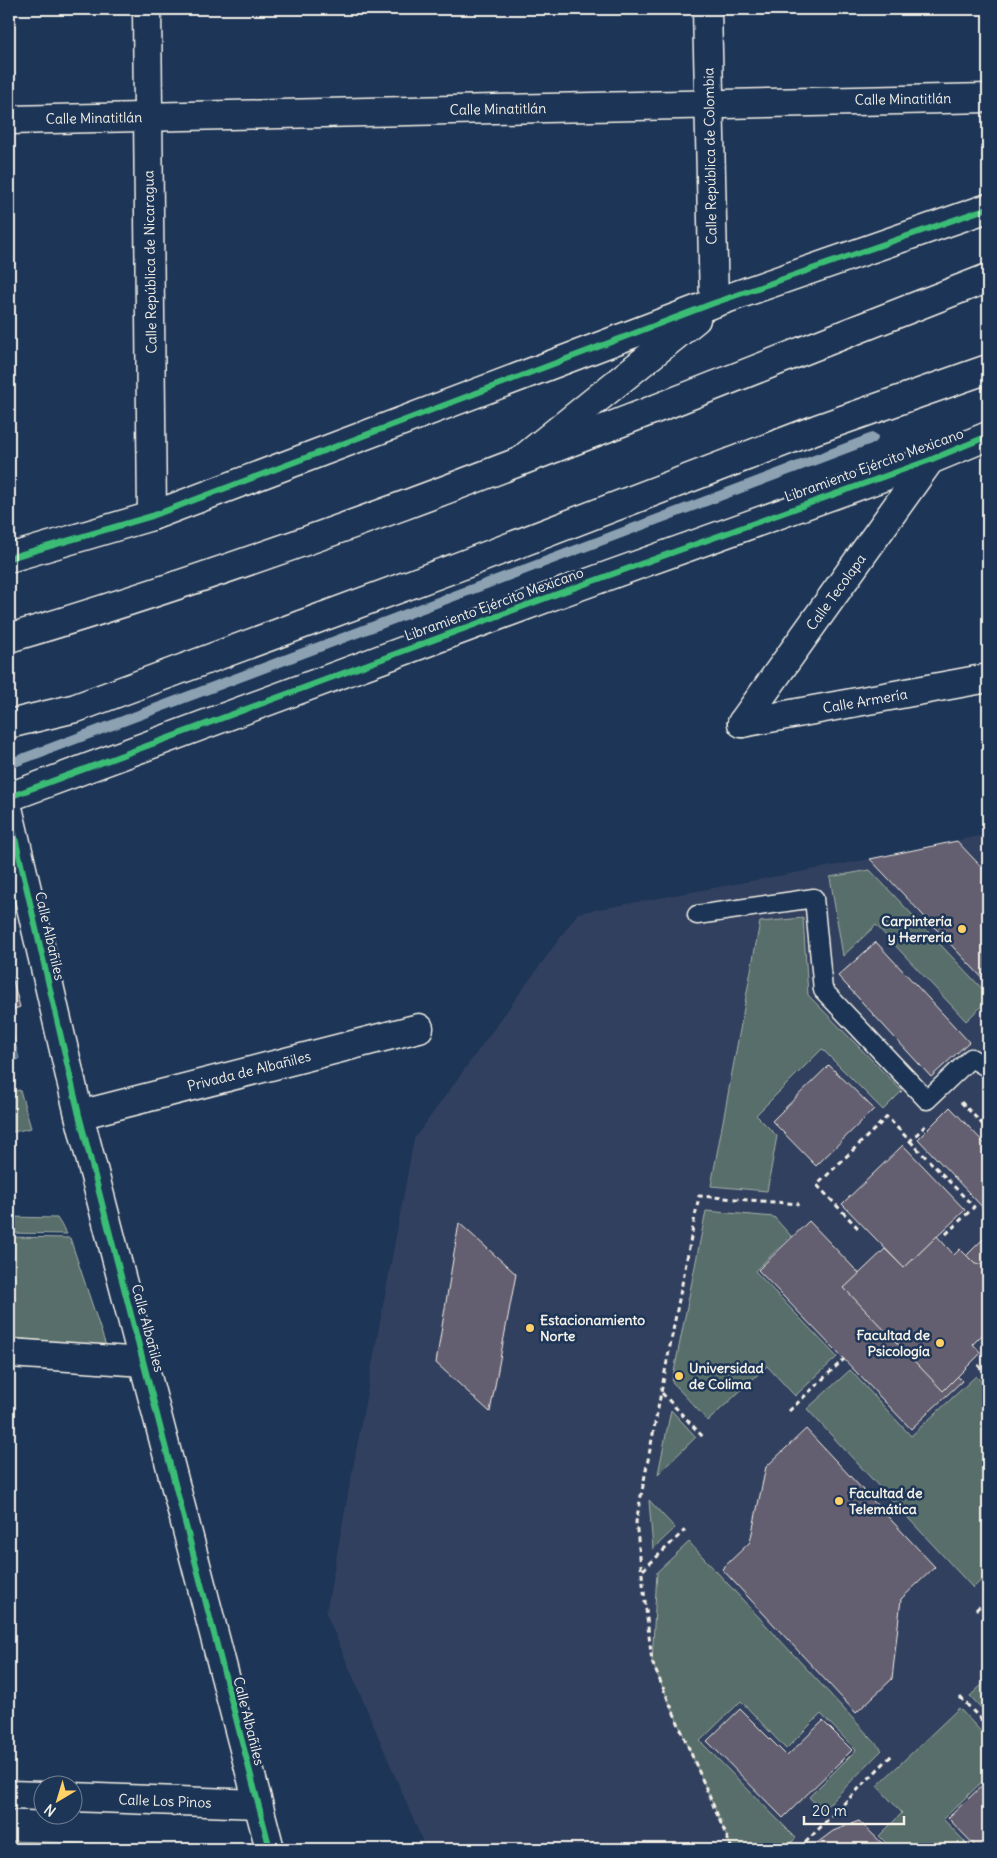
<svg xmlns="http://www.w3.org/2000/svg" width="997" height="1858" font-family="Delius,sans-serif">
<rect width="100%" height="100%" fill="#1d3557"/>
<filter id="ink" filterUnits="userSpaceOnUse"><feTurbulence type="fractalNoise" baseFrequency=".02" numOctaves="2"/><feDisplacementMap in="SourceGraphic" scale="10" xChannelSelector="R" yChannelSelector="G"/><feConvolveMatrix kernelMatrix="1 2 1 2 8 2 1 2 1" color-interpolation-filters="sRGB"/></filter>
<g filter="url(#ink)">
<polygon fill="#32415e" points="988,834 988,1849 426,1849 326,1613 414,1139 578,913 870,859"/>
<g fill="#586e6a" stroke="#a6b0a9">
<polygon points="870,870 988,995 988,1000 966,1021 876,925 843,956 830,877"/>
<polygon points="803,918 808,995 902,1091 883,1110 822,1049 756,1115 777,1136 767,1191 711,1186 760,922"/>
<polygon points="20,1090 31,1128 9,1133 9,1092"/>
<polygon points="706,1211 774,1217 791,1236 755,1271 837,1357 795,1396 767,1366 708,1421 672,1382"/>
<polygon points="9,1217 57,1218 67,1234 9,1233"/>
<polygon points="9,1237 70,1238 106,1346 9,1338"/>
<polygon points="850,1370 911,1436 976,1376 988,1389 988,1574 973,1588 807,1409"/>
<polygon points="671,1410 696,1437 658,1474"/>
<polygon points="649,1500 675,1528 653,1549"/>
<polygon points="689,1542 882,1750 822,1811 809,1797 856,1750 821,1714 786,1749 741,1701 700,1741 796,1838 785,1849 732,1849 652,1662 657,1572"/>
<polygon points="988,1679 988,1715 970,1696"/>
<polygon points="959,1708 988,1739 988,1776 943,1819 972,1849 892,1849 879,1836 902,1813 877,1786"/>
<polygon points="9,1841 220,1847 220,1849 9,1849"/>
</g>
<polygon fill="#466d8e" stroke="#8ca2b2" points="12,1029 19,1059 9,1062 9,1030"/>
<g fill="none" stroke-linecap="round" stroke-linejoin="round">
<polyline stroke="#8ca2b2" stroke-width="10" points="9,764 873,438"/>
</g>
<g fill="#635e70" stroke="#f4f1e8">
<polygon points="957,841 988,874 988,984 870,859"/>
<polygon points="876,942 969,1042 931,1077 838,976"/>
<polygon points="9,966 20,1007 9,1011"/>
<polygon points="829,1065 874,1109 816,1166 772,1121"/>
<polygon points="950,1107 988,1147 988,1213 918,1139"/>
<polygon points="903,1145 965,1210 904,1268 842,1204"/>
<polygon points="809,1221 962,1381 911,1429 758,1270"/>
<polygon points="459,1223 516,1274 490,1412 436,1363"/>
<polygon points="988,1234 988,1270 975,1270 964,1258"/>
<polygon points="937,1236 954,1255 960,1249 975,1264 988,1265 988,1335 985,1332 973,1344 981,1353 943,1391 844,1288 885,1249 904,1268"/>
<polygon points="806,1429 935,1567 901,1599 892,1679 856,1713 722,1569 750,1542 766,1467"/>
<polygon points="740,1709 787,1756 823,1721 852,1750 783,1818 707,1741"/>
<polygon points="988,1780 988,1849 978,1849 948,1818"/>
<polygon points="859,1821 888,1849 809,1849 833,1831"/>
</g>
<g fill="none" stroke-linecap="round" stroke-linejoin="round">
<g stroke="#f4f1e8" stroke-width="21">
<polyline id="lane" points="697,915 814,898 823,990 927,1100 971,1058 988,1068"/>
</g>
<g stroke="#f4f1e8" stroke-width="31">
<g id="street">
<polyline points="147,9 152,516"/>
<polyline points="707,9 714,303"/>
<polyline points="9,120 988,98"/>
<polyline points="742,723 930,460"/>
<polyline points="742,723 988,678"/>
<polyline points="9,812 79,1115 270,1849"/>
<polyline points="79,1115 419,1028"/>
<polyline points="9,1353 144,1362"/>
<polyline points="9,1795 42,1796"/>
<polyline points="72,1797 258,1804"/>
</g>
</g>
<g stroke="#f4f1e8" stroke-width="31">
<g id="secondary">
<polyline points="525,457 696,319"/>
<polyline points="9,558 152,516 714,303 988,208"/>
<polyline points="9,797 557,594 930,460 988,436"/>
</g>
</g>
<g stroke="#f4f1e8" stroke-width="31">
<g id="highway">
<path d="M9,638C342,540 664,404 988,278"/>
<polyline points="9,724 76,708 460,566 817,429 988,369"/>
</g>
</g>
<g stroke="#f4f1e8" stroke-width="3" stroke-dasharray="5 4" stroke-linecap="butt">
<polyline points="988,1019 984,1024 988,1029"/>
<polyline points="961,1102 988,1130"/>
<polyline points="910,1141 974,1207 943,1237"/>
<polyline points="858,1228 817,1185 887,1117 910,1141 926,1125"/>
<polyline points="978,1365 988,1376"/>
<polyline points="662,1393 705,1439"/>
<polyline points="789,1411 844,1359"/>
<polyline points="643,1570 685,1530"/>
<polyline points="976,1610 988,1598"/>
<polyline points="960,1697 988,1727"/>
<polyline points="732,1849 652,1662 636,1522 699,1196 799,1204"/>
<polyline points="799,1849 894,1753"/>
</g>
<use href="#lane" stroke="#1d3557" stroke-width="18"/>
<use href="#street" stroke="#1d3557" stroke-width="28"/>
<use href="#secondary" stroke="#1d3557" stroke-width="28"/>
<use href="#highway" stroke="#1d3557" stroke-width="28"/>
<g stroke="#1d3557" stroke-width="9">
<g id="cycleway">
<polyline points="9,558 152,516 714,303 988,208"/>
<polyline points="9,797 557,594 930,460 988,436"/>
<polyline points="9,812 79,1115 270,1849"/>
</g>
</g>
<use href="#cycleway" stroke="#3abd76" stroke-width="6"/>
</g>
</g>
<g fill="#ffd166" stroke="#1d3557" stroke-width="2">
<circle cx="962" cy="929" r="5"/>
<circle cx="530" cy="1328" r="5"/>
<circle cx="940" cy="1343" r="5"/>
<circle cx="679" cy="1376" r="5"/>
<circle cx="839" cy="1501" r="5"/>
</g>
<g text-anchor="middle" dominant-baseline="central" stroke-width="5" stroke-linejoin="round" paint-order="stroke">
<g font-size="14" fill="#f4f1e8" stroke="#1d3557">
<text transform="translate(903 99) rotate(-1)">Calle Minatitlán</text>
<text transform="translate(498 109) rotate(-1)">Calle Minatitlán</text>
<text transform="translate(94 118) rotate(-1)">Calle Minatitlán</text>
<text transform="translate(710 156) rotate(-91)">Calle República de Colombia</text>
<text transform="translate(150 262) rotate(-91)">Calle República de Nicaragua</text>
<text transform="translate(874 465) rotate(-20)">Libramiento Ejército Mexicano</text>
<text transform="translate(836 592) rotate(-54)">Calle Tecolapa</text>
<text transform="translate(494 604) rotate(-20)">Libramiento Ejército Mexicano</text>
<text transform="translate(865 701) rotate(-10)">Calle Armería</text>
<text transform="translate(50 936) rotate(77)">Calle Albañiles</text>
<text transform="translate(249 1071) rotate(-14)">Privada de Albañiles</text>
<text transform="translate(148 1328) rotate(75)">Calle Albañiles</text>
<text transform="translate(249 1721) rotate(76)">Calle Albañiles</text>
<text transform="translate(165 1801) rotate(2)">Calle Los Pinos</text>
</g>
<g font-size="14" font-weight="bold" fill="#f4f1e8" stroke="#1d3557" text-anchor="start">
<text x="952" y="921" text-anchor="end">Carpintería<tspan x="952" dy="16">y Herrería</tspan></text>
<text x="540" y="1320">Estacionamiento<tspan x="540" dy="16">Norte</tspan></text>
<text x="930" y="1335" text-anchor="end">Facultad de<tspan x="930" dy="16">Psicología</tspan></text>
<text x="689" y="1368">Universidad<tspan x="689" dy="16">de Colima</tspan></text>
<text x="849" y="1493">Facultad de<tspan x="849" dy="16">Telemática</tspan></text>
</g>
</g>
<rect width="997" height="1858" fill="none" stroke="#1d3557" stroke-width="30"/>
<rect x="15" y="15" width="967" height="1828" fill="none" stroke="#f4f1e8" stroke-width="2" filter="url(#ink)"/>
<g transform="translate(58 1800) rotate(218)"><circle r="24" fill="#1d3557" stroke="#738091"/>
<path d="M0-4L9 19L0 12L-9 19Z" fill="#ffd166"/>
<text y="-8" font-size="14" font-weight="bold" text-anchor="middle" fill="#f4f1e8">N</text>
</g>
<path d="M804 1816v8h100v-8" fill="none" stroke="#f4f1e8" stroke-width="2.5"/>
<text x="812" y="1816" font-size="15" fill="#f4f1e8" stroke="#1d3557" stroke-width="4" paint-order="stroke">20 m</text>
</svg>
